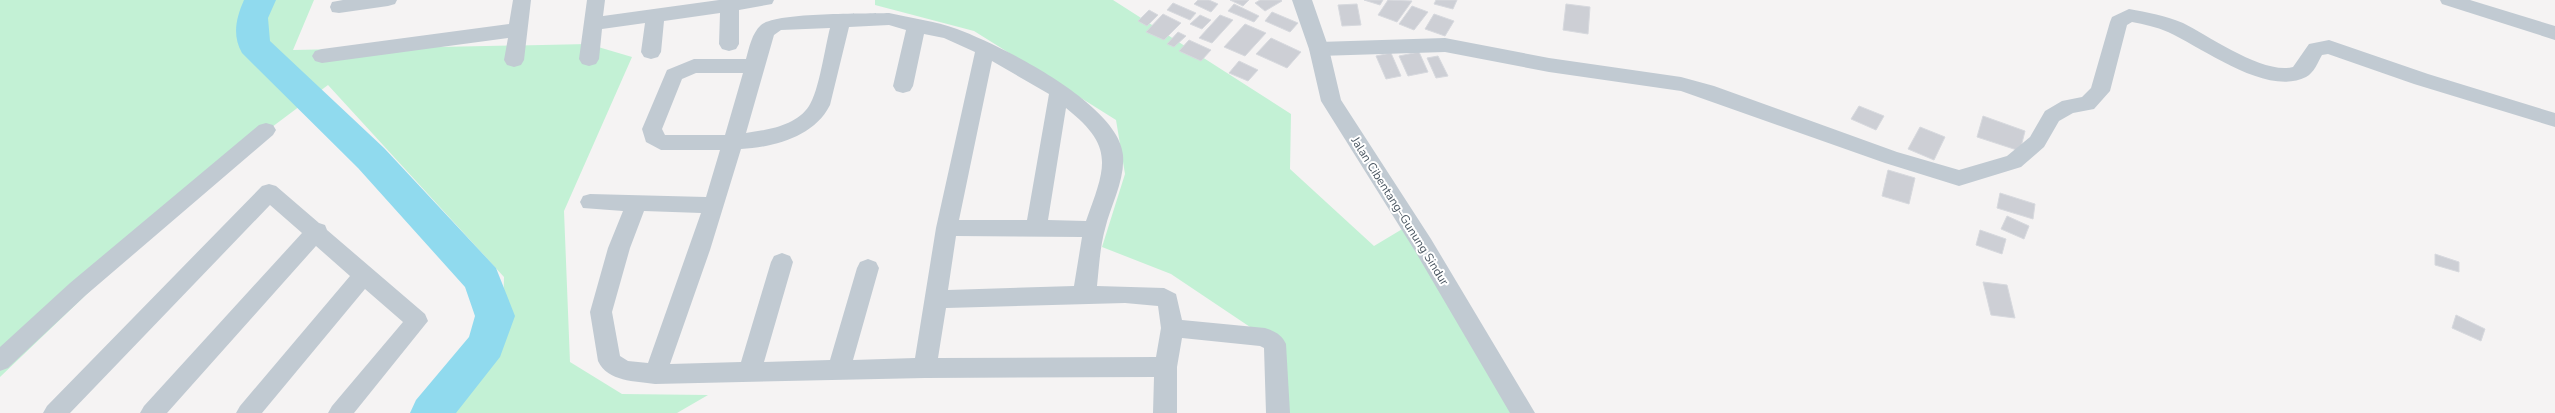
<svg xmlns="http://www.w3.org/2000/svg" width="2555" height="413" font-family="'Nunito Sans',sans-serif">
<rect width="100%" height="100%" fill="#f5f3f3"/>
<g fill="#c3f1d5">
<polygon points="0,0 314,0 293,50 588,44 632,57 564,211 570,362 622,394 708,395 677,413 450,413 502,350 504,277 328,85 224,163 0,377"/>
<polygon points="875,0 1113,0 1291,114 1290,169 1374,246 1404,228 1515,413 1271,413 1265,337 1171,274 1102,247 1125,174 1116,120 974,31 875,5"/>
</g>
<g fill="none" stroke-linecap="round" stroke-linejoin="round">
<path fill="#90daee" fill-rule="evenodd" d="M244,0H276L268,18L270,41L384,148L496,268L515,316L500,357L456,413H410L416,400L469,337L475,316L465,287L358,168L242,53C232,36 236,18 244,0Z"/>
</g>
<g fill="#cdcfd5" stroke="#d7d9de">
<polygon points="1198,0 1209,0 1218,4 1211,12 1194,4"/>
<polygon points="1230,0 1249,0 1243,6"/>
<polygon points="1260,0 1281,0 1282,1 1265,11 1255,3"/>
<polygon points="1364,0 1383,0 1380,5"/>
<polygon points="1388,0 1412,1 1397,22 1378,15"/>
<polygon points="1436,0 1457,0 1453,9 1434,4"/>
<polygon points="1173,3 1196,13 1190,20 1167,10"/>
<polygon points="1234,4 1259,16 1254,22 1228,11"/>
<polygon points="1357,4 1361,25 1342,26 1338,5"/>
<polygon points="1566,4 1590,7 1588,34 1563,30"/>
<polygon points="1412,6 1428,12 1414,30 1399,24"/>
<polygon points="1149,10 1158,15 1147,26 1138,21"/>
<polygon points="1272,12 1298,23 1290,32 1265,21"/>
<polygon points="1163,14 1181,23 1164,40 1146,32"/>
<polygon points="1434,14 1454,21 1445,36 1425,29"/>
<polygon points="1200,15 1211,20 1202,29 1190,24"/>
<polygon points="1220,15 1233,20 1212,43 1199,38"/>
<polygon points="1245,24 1266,33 1245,56 1224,47"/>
<polygon points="1178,32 1186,36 1174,47 1167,44"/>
<polygon points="1271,38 1301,52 1287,68 1256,54"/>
<polygon points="1189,40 1211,50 1201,61 1179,51"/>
<polygon points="1419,52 1428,72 1408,76 1399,56"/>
<polygon points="1391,53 1401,76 1386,79 1376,56"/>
<polygon points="1438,56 1448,76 1436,78 1427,58"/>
<polygon points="1239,61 1258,70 1248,81 1229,73"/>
<polygon points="1859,106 1884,116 1876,130 1851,119"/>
<polygon points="1983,116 2025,131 2020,151 1977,137"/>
<polygon points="1920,127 1945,137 1934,160 1908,149"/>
<polygon points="1888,170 1915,178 1909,204 1882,196"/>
<polygon points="2000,193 2035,204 2033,219 1997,208"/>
<polygon points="2007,216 2029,226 2024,239 2001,229"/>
<polygon points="1980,230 2006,239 2002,254 1976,245"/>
<polygon points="2435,254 2459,262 2459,272 2435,265"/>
<polygon points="1983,282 2007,285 2015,318 1991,315"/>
<polygon points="2456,315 2485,329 2481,341 2452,328"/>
</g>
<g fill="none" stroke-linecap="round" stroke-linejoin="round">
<g fill="#c1cad2" fill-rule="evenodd">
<polygon points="343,0 397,0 395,4 388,6 339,13 332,12 330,7 332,2"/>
<polygon points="513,0 531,0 524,60 521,65 514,67 507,65 504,60 508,38 322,63 315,61 312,56 315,51 322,49 509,24"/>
<polygon points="587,0 605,0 603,16 719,0 774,0 772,4 739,10 739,44 736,49 729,51 722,49 719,44 720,13 664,21 661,52 658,57 651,59 644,57 641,52 645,23 602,29 599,59 596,64 589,66 582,64 579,59"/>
<polygon points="2440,0 2470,0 2555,26 2555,40 2442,4"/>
<path d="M2129,9C2147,12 2166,16 2183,23C2209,36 2264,75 2293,67L2309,44L2329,40L2428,74L2555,113V127L2414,84L2328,54L2322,55C2318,62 2314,73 2306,77C2267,97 2203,48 2168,32C2156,27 2144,24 2132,22L2127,25L2110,91L2094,109L2073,113L2059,121L2044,147L2021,167L1959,186L1885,163L1681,91L1549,72L1445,52L1319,56L1312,54L1309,49L1312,44L1319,42L1445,38L1549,58L1681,77L1714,86L1897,152L1959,170L2007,156L2030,137L2045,111L2062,101L2082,97L2091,88L2110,22L2112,17Z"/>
<path d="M889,13C911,18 935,21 957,29C1000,45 1119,104 1123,155C1125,181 1111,204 1105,229C1100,247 1099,267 1097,286L1164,288L1176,294L1182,320L1265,328C1275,331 1282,335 1286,344L1290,413H1266L1264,348L1260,346L1182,338L1177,367V413H1153L1154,377L925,378L655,384C635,381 608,382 598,361L590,312L608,248L623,211L583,208L580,202L583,196L590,194L706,197L720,150H661L646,142L642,129L667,70L694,59H746C749,48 752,33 761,25C776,12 865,14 889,13ZM889,25L906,30L893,86L896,91L903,93L910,91L913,86L924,34L944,38L975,52L936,228L915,358L853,360L879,268L876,262L868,259L860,262L857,268L830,360L764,362L793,262L790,256L782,253L774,256L771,262L741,362L670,364L710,250L741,149C774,147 814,137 830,105L849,27ZM830,28C825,47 819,91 809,106C796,126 767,130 746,133L774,35L781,30ZM992,61L1049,94L1027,220H959ZM696,73H743L725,135H665L662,129L682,79ZM1066,108C1115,147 1106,166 1086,221L1048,220ZM644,211L701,213L648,363L628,361L620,356L612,312L630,248ZM956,236L1082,237L1074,286L948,290ZM1125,303L1158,306L1161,328L1156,357L938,358L946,308Z"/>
<polygon points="266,123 273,125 276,130 273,135 86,295 8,368 0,371 0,347 70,283 259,125"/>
<polygon points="269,184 276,186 319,223 325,225 327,230 425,314 428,321 354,413 328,413 332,406 403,322 365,289 262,413 236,413 240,406 350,276 316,246 167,413 140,413 144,406 302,233 270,205 70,413 43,413 47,406 262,186"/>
</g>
<polygon fill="#c1cad2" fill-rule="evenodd" points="1292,0 1312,0 1329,49 1341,100 1431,239 1535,413 1510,413 1415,251 1321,101 1309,49"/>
</g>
<g text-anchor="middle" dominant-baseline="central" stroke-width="4" stroke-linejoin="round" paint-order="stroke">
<g font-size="12" fill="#4a5661" stroke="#fff">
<text transform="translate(1400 211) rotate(58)">Jalan Cibentang–Gunung Sindur</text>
</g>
</g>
</svg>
